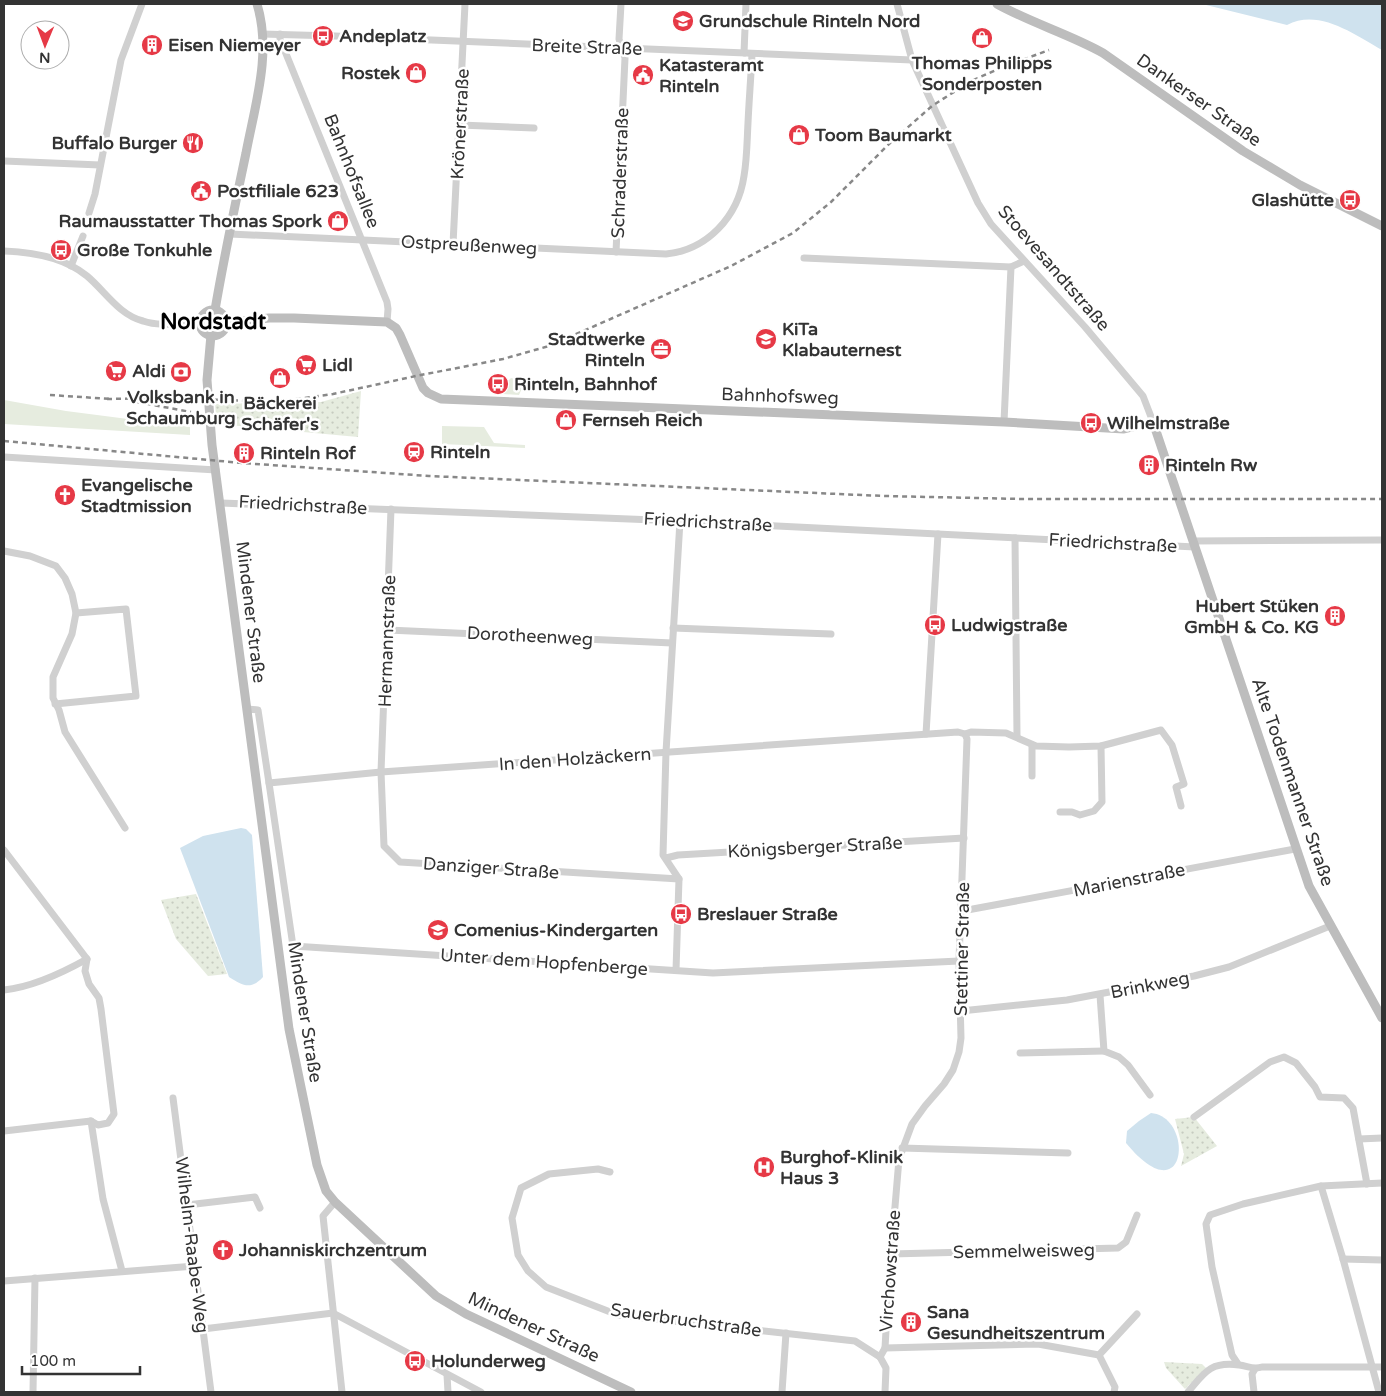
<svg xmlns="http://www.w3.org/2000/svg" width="1386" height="1396" font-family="'Varela Round',sans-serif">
<defs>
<pattern id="park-dots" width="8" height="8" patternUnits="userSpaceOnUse" patternTransform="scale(1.25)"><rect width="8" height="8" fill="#e6ecdf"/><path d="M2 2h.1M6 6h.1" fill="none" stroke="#c6cbc0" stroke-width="1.8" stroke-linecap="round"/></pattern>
</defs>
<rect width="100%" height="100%" fill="#fff"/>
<g fill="#e6ecdf">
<polygon points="511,378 519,380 523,386 519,395 503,394 501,392 506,383"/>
<polygon points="4,400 66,411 190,427 190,435 4,424"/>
<polygon points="442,426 484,427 494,443 525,445 525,448 442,444"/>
</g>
<g fill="url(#park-dots)">
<polygon points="361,391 358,437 217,424 215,404 321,402"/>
<polygon points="196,894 227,974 208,976 176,939 161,900"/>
<polygon points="1194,1117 1217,1146 1181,1166 1184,1154 1175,1119"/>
<polygon points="1164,1362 1202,1364 1206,1368 1185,1389 1166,1368"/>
</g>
<g fill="#cfe2ee">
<path d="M1202,4H1382V50C1355,35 1319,8 1287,25Z"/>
<path d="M241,828L246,829L252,835L263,977C251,990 243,986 229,977L180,848L203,836Z"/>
<path d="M1151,1113C1195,1117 1187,1217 1126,1143L1127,1131L1139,1121Z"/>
</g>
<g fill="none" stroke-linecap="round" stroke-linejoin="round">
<g stroke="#d0d0d0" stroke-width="7">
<polyline points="897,4 912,60 978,203 991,224 1085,327 1143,396 1153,422"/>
<polyline points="262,34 335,36 912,60"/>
<polyline points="280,34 280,39 387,302 388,309 387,322"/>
<polyline points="744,53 746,4"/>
<polyline points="460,125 534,128"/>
<polyline points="4,161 100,165"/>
<polyline points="89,213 95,194 121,60 142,4"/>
<path d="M230,234L666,254C707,250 738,217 744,176C747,159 747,141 748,123C749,100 751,77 752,54"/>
<polyline points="453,244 465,4"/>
<path d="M4,251C32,252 64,257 87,276C105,291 119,315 143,321C160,327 182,323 200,323"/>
<polyline points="616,252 625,58 619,39 621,4"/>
<polyline points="804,258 1011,267 1024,261"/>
<polyline points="71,266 83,236"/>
<polyline points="1004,422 1011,267"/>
<polyline points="4,457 216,470"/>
<polyline points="221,503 680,521 1195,547"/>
<polyline points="391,509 381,772 384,846 400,862 679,879"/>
<polyline points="1015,538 1017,736"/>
<polyline points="1193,541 1382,540"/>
<polyline points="4,551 30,556 56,566 65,578 72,594 76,613 72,634 53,677 53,698 59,710 65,732 125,828"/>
<polyline points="673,628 831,634"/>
<polyline points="388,630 672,643"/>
<polyline points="55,704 136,696 126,609 76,613"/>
<polyline points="247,709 258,710 269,783 381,772 958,732 965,734 971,732 1006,733 1036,746 1069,747 1101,746 1161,730 1172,745 1184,784 1176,787 1181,806"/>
<polyline points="926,734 938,534"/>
<polyline points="1032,745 1032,776"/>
<polyline points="269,783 293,946 713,973 959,961"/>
<polyline points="1060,812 1072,812 1080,815 1094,811 1102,802 1101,746"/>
<polyline points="4,850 87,959 85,971 89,984 99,998 101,1009 114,1114 108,1123 98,1125 91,1121 4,1131"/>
<polyline points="666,858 678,855 964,838"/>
<polyline points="962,911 1295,849"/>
<polyline points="676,970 679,879 663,855 666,752 680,521"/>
<path d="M4,990C33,987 62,973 87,959"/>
<polyline points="1100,995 1104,1051 1119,1057 1128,1065 1150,1095"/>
<polyline points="961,1011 1067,1000 1194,976 1229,967 1330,926"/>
<polyline points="1020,1053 1104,1051"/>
<polyline points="173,1098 211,1392"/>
<polyline points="1194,1117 1270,1062 1284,1057 1296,1063 1315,1087 1320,1097 1344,1098 1353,1108 1367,1184"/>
<polyline points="91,1121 103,1199 122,1271"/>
<polyline points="1359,1139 1382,1138"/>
<polyline points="902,1148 1068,1153"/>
<polyline points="610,1172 598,1169 549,1174 521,1188 512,1218 518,1255 528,1271 546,1287 618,1315 855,1341 880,1357"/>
<polyline points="1321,1186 1343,1259 1379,1392"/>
<polyline points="335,1202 323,1216 342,1392"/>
<polyline points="187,1205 255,1197 260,1208"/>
<polyline points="891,1254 1118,1248 1126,1242 1137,1215"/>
<polyline points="1343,1259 1382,1260"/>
<polyline points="4,1281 195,1266"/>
<polyline points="203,1329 333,1313 481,1392"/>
<polyline points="885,1348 1038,1344 1099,1355 1137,1314"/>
<polyline points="1099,1355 1115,1387 1114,1392"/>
<polyline points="1238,1364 1232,1355 1212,1267 1206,1224 1210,1215 1243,1204 1321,1186 1382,1183"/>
<polyline points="447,1375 448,1392"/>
<polyline points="33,1392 35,1278"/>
<polyline points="782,1392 786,1333"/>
<polyline points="885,1392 886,1368 880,1357 885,1348 889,1278 899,1159 912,1124 925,1106 944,1084 953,1070 959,1052 961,1038 959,961 967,739 965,734"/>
<path d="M1188,1392C1204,1373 1210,1361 1239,1365C1248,1366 1253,1370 1262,1367H1382"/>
<polyline points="1254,1392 1252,1374 1255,1369"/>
</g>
<g stroke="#bdbdbd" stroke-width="9">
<path d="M997,4C1031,23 1069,34 1103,53L1243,151L1300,185L1382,226"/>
<path d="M215,310C224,257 235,205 246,153C255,105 272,53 257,4"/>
<circle cx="213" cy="323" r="13"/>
<polyline points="226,323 269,318 294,318 387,322 396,328 400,335 423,388 428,393 441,399 1004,422 1124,429 1153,422 1309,886 1382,1018"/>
<polyline points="211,335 207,380 212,445 289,1029 317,1165 326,1191 335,1202 436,1296 466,1314 631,1392"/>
</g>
<g stroke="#888" stroke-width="2.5" stroke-dasharray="5 4" stroke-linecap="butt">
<polyline points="50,395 112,399"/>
<polyline points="107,399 162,398 255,401 298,399 333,394 416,376 503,359 549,346 731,266 793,233 831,202 890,143 932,106 971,81 1003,67 1049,50"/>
<polyline points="137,402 191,412"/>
<polyline points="4,441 242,463 429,476 884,496 1023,499 1382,499"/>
</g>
</g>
<defs>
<g id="school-disc" transform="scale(1.125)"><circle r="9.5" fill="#e63946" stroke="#fff"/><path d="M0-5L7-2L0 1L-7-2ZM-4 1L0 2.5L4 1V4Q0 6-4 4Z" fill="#fff"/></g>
<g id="bus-disc" transform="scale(1.125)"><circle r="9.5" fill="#e63946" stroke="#fff"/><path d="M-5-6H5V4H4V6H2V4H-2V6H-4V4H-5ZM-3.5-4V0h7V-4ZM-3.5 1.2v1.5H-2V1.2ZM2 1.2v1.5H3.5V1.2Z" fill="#fff"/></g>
<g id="shop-disc" transform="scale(1.125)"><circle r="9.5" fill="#e63946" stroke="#fff"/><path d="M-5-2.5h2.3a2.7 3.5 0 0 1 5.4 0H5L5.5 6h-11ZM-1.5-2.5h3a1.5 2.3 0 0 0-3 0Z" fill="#fff"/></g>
<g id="building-disc" transform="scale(1.125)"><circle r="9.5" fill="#e63946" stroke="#fff"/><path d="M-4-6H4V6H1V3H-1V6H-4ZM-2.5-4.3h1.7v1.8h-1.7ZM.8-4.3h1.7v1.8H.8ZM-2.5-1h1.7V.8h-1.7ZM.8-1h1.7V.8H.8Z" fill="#fff"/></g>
<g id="civic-disc" transform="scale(1.125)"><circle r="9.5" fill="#e63946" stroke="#fff"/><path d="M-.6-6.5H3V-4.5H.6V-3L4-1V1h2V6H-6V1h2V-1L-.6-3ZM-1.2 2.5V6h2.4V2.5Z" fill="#fff"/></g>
<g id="restaurant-disc" transform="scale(1.125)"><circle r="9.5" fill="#e63946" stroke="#fff"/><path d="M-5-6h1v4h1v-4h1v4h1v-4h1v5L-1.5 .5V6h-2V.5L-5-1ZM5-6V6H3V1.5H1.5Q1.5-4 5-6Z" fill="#fff"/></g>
<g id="office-disc" transform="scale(1.125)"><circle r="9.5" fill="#e63946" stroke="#fff"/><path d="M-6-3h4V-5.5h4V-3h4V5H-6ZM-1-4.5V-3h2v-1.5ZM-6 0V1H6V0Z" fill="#fff"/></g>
<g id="supermarket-disc" transform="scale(1.125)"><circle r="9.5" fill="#e63946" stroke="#fff"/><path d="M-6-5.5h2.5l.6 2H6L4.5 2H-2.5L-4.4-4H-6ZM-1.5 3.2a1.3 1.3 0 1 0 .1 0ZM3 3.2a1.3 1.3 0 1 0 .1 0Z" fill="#fff"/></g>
<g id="bank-disc" transform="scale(1.125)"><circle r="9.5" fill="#e63946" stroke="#fff"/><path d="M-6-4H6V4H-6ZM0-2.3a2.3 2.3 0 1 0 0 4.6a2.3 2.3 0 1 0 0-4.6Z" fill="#fff"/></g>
<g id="station-disc" transform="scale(1.125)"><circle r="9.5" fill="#e63946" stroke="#fff"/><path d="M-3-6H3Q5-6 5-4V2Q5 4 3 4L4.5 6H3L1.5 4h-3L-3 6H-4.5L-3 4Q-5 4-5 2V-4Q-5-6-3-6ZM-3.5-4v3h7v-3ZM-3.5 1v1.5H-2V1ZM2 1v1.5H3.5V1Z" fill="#fff"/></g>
<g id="church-disc" transform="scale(1.125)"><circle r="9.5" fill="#e63946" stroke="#fff"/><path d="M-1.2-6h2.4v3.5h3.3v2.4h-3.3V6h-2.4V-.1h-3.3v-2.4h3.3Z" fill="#fff"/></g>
<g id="hospital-disc" transform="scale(1.125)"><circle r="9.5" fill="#e63946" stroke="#fff"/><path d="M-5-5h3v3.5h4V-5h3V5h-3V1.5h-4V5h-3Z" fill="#fff"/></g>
</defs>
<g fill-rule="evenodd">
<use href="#school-disc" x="683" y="21"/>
<use href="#bus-disc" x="323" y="36"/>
<use href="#shop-disc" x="982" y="38"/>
<use href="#building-disc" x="152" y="45"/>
<use href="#shop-disc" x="416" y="73"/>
<use href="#civic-disc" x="643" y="75"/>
<use href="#shop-disc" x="799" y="135"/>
<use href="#restaurant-disc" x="193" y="143"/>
<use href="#civic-disc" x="201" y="191"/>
<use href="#bus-disc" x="1350" y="200"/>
<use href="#shop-disc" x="338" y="221"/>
<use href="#bus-disc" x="61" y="250"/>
<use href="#school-disc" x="766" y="339"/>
<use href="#office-disc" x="661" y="349"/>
<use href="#supermarket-disc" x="306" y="365"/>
<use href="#supermarket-disc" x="116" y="371"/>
<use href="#bank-disc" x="181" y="372"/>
<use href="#shop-disc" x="280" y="378"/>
<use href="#bus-disc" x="498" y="384"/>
<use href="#shop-disc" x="566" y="420"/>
<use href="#bus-disc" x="1091" y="423"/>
<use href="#station-disc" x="414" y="452"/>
<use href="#building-disc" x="244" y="453"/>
<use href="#building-disc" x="1149" y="465"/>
<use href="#church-disc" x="65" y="495"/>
<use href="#building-disc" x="1335" y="616"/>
<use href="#bus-disc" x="935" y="625"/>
<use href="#bus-disc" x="681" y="914"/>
<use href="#school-disc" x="438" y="930"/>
<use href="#hospital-disc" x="764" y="1167"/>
<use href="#church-disc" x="223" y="1250"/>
<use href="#building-disc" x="911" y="1322"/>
<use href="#bus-disc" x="415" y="1361"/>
</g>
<g text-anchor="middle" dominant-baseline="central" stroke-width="5" stroke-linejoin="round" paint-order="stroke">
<g font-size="18" font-weight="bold" fill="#333" stroke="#fff" text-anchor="start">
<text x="699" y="21">Grundschule Rinteln Nord</text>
<text x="339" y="36">Andeplatz</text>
<text x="168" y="45">Eisen Niemeyer</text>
<text x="982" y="63" text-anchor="middle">Thomas Philipps<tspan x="982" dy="21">Sonderposten</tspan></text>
<text x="659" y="65">Katasteramt<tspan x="659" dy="21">Rinteln</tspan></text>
<text x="400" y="73" text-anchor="end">Rostek</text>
<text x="815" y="135">Toom Baumarkt</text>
<text x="177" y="143" text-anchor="end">Buffalo Burger</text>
<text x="217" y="191">Postfiliale 623</text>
<text x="1334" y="200" text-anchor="end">Glashütte</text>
<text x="322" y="221" text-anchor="end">Raumausstatter Thomas Spork</text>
<text x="77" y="250">Große Tonkuhle</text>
<text x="782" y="329">KiTa<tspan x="782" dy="21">Klabauternest</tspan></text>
<text x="645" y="339" text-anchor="end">Stadtwerke<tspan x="645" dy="21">Rinteln</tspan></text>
<text x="322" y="365">Lidl</text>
<text x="132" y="371">Aldi</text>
<text x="514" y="384">Rinteln, Bahnhof</text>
<text x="181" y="397" text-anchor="middle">Volksbank in<tspan x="181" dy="21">Schaumburg</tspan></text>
<text x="280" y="403" text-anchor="middle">Bäckerei<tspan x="280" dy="21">Schäfer's</tspan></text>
<text x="582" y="420">Fernseh Reich</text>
<text x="1107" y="423">Wilhelmstraße</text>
<text x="430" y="452">Rinteln</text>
<text x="260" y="453">Rinteln Rof</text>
<text x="1165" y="465">Rinteln Rw</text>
<text x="81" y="485">Evangelische<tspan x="81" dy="21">Stadtmission</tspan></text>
<text x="1319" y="606" text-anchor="end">Hubert Stüken<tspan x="1319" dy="21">GmbH &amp; Co. KG</tspan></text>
<text x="951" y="625">Ludwigstraße</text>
<text x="697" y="914">Breslauer Straße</text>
<text x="454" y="930">Comenius-Kindergarten</text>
<text x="780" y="1157">Burghof-Klinik<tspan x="780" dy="21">Haus 3</tspan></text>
<text x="239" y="1250">Johanniskirchzentrum</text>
<text x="927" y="1312">Sana<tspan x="927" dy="21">Gesundheitszentrum</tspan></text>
<text x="431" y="1361">Holunderweg</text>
</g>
<g font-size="18" fill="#333" stroke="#fff">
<text transform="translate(587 47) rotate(2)">Breite Straße</text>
<text transform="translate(1199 100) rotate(35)">Dankerser Straße</text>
<text transform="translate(460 124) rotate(-87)">Krönerstraße</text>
<text transform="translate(352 171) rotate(68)">Bahnhofsallee</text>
<text transform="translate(620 173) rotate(-88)">Schraderstraße</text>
<text transform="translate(469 245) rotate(3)">Ostpreußenweg</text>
<text transform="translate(1054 268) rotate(49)">Stoevesandtstraße</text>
<text transform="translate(780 396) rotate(2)">Bahnhofsweg</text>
<text transform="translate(303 505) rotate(3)">Friedrichstraße</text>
<text transform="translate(708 522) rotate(3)">Friedrichstraße</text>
<text transform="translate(1113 543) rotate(3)">Friedrichstraße</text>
<text transform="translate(251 612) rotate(83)">Mindener Straße</text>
<text transform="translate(530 636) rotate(3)">Dorotheenweg</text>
<text transform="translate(387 641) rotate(-88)">Hermannstraße</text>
<text transform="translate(575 759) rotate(-4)">In den Holzäckern</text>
<text transform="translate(1293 782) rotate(71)">Alte Todenmanner Straße</text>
<text transform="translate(815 847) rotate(-3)">Königsberger Straße</text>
<text transform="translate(491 868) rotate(4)">Danziger Straße</text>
<text transform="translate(1129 880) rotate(-11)">Marienstraße</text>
<text transform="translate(962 949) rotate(-89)">Stettiner Straße</text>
<text transform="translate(544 962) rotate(4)">Unter dem Hopfenberge</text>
<text transform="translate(1150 985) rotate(-11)">Brinkweg</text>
<text transform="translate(305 1012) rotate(81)">Mindener Straße</text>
<text transform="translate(192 1245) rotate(83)">Wilhelm-Raabe-Weg</text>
<text transform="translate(1024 1251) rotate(-1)">Semmelweisweg</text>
<text transform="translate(890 1271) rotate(-86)">Virchowstraße</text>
<text transform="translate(686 1320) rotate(8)">Sauerbruchstraße</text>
<text transform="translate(534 1327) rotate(25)">Mindener Straße</text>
</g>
<g font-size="22" font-weight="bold" fill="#000" stroke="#fff">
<text x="213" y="322">Nordstadt</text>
</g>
</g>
<rect width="1386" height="1396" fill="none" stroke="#333333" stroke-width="10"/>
<g transform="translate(45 45) rotate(181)"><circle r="24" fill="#ffffff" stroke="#adadad"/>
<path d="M0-4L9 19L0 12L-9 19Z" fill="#e63946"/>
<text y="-8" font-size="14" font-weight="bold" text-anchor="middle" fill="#333333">N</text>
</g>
<path d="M22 1366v8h118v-8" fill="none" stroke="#333333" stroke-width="2.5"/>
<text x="30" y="1366" font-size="15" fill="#333333" stroke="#ffffff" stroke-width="4" paint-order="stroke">100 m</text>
</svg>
